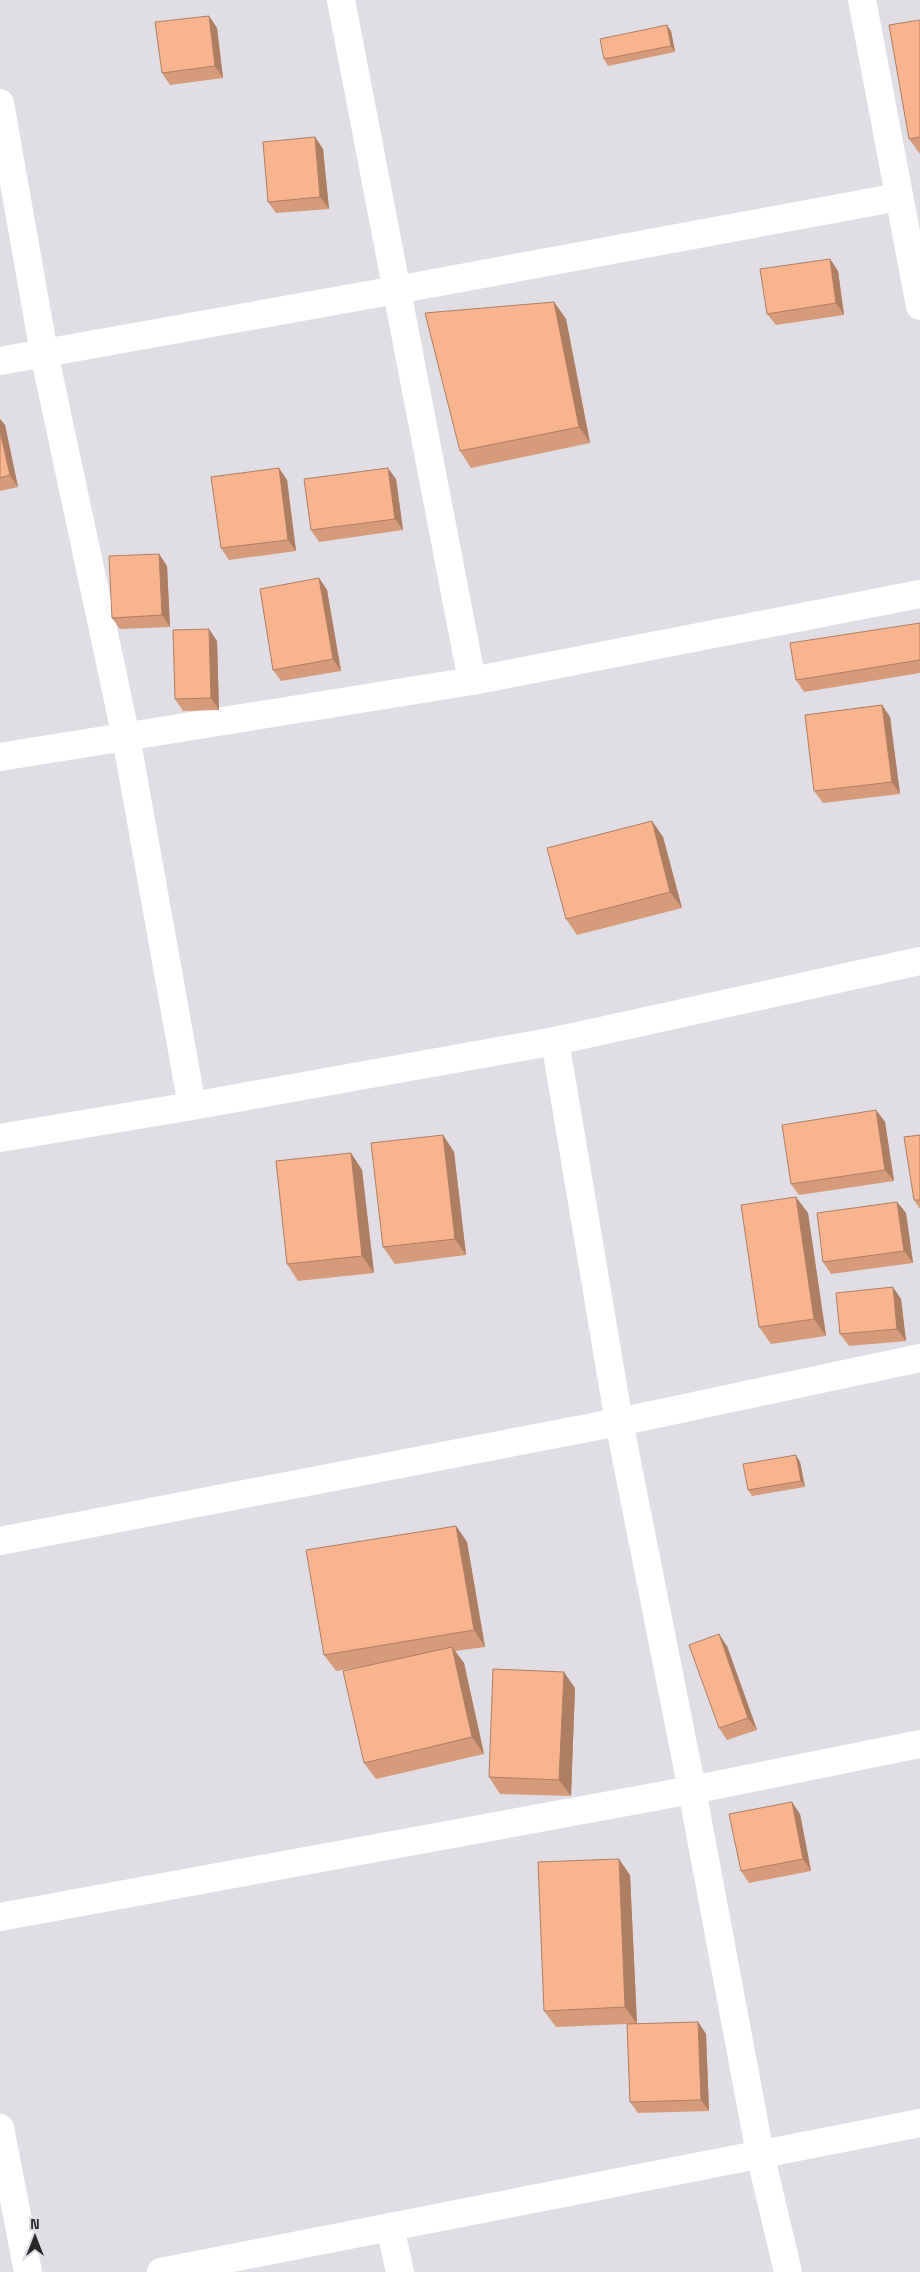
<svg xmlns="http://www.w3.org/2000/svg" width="920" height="2272" font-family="'Space Grotesk',sans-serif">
<rect width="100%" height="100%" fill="#e0dee4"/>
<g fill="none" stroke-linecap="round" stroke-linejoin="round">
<g stroke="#fff" stroke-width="28">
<polyline points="341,0 472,681"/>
<polyline points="862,0 920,306"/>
<polyline points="0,103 44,353 126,737 192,1106"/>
<polyline points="0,361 396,290 899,197"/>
<polyline points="0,757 472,681 920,594"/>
<polyline points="555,1041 619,1422 692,1790 760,2154 788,2272"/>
<polyline points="0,1138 192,1106 555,1041 920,961"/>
<polyline points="0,1541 619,1422 920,1358"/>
<polyline points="0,1917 692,1790 920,1744"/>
<polyline points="0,2128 28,2272"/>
<polyline points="390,2227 400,2272"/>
<polyline points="161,2272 920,2123"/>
</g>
</g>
<g fill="#d59b7a">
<polygon points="209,16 217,28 223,78 170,85 162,73"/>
<polygon points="920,20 920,154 909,139"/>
<polygon points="671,31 675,52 608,66 604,59"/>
<polygon points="315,137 323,149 329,209 276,213 268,202"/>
<polygon points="830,259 838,271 844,315 776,325 767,314"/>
<polygon points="554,302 566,319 590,443 471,468 460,451"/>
<polygon points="0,419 5,425 18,487 0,491"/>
<polygon points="279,468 287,480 296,551 229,560 221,548"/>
<polygon points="396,479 403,530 319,542 311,530"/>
<polygon points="159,554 167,566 170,627 120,629 112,618"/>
<polygon points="319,578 327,590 341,671 281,681 273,670"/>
<polygon points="920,623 920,673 804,692 796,680"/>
<polygon points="217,641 219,710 183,711 175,699"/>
<polygon points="882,705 890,717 900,794 823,803 814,791"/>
<polygon points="652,821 663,837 682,908 577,935 566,919"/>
<polygon points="876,1110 885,1122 894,1181 799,1195 791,1184"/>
<polygon points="443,1135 454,1152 466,1255 395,1264 383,1247"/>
<polygon points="920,1135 920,1209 914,1200"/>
<polygon points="351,1153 362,1170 374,1273 298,1281 287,1264"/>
<polygon points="897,1202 906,1213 913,1263 831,1274 823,1262"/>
<polygon points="808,1213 826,1336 771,1344 759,1327"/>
<polygon points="901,1299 906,1341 849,1346 840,1334"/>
<polygon points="800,1462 805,1487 752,1496 748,1490"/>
<polygon points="456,1526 467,1542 485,1647 455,1651 464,1663 484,1754 376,1779 364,1763 367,1666 336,1671 324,1655"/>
<polygon points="727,1646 757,1730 727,1740 719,1728"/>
<polygon points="575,1688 571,1796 500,1794 489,1777"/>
<polygon points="800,1814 811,1871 749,1883 741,1871"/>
<polygon points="630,1875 637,2024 698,2022 706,2034 709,2111 638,2113 630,2102 627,2024 556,2027 544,2011"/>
</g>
<g fill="#ae7e63">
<polygon points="209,16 217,28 223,78 215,66"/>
<polygon points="667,25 671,31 675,52 671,46"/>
<polygon points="315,137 323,149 329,209 320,197"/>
<polygon points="830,259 838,271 844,315 836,303"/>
<polygon points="554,302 566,319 590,443 579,427"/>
<polygon points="0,419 5,425 18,487 10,475 0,431"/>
<polygon points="279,468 287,480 296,551 288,540"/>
<polygon points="388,468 396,479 403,530 395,519"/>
<polygon points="159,554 167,566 170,627 162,615"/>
<polygon points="319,578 327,590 341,671 333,659"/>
<polygon points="209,629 217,641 219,710 211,698"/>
<polygon points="882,705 890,717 900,794 892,782"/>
<polygon points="652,821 663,837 682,908 670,892"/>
<polygon points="876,1110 885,1122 894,1181 885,1170"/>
<polygon points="443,1135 454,1152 466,1255 455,1239"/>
<polygon points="351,1153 362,1170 374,1273 362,1256"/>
<polygon points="796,1197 808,1213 826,1336 814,1319"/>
<polygon points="897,1202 906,1213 913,1263 904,1251"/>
<polygon points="893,1287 901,1299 906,1341 897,1329"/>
<polygon points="796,1455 800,1462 805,1487 801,1481"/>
<polygon points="456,1526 467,1542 485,1647 474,1630"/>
<polygon points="719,1634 727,1646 757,1730 748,1718"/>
<polygon points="452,1647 464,1663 484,1754 472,1737"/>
<polygon points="564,1672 575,1688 571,1796 559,1780"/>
<polygon points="792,1802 800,1814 811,1871 803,1859"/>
<polygon points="619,1859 630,1875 637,2024 625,2007"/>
<polygon points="698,2022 706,2034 709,2111 701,2100"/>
</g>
<g fill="#f8b48e" stroke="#ae7e63">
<polygon points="209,16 215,66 162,73 155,22"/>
<polygon points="920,20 920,137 909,139 889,25"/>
<polygon points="667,25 671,46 604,59 600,39"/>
<polygon points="315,137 320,197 268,202 263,142"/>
<polygon points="830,259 836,303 767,314 760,269"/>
<polygon points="554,302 579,427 460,451 425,313"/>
<polygon points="0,431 10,475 0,478"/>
<polygon points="279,468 288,540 221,548 211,477"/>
<polygon points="388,468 395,519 311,530 304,479"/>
<polygon points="159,554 162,615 112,618 109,556"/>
<polygon points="319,578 333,659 273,670 260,589"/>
<polygon points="920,623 920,660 796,680 790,643"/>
<polygon points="209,629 211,698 175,699 173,630"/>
<polygon points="882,705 892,782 814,791 805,715"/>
<polygon points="652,821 670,892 566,919 547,848"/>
<polygon points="876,1110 885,1170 791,1184 782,1125"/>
<polygon points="443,1135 455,1239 383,1247 371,1143"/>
<polygon points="920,1135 920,1200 914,1200 904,1137"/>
<polygon points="351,1153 362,1256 287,1264 276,1161"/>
<polygon points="796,1197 814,1319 759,1327 741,1205"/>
<polygon points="897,1202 904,1251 823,1262 817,1213"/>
<polygon points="893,1287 897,1329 840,1334 836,1293"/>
<polygon points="796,1455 801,1481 748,1490 743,1464"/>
<polygon points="456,1526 474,1630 324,1655 306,1550"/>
<polygon points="719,1634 748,1718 719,1728 689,1645"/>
<polygon points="452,1647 472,1737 364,1763 343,1671"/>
<polygon points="493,1669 564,1672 559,1780 489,1777"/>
<polygon points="792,1802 803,1859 741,1871 729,1814"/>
<polygon points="619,1859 625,2007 544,2011 538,1862"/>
<polygon points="698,2022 701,2100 630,2102 627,2024"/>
</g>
<g transform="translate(35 2237)" stroke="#e0dee4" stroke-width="4" paint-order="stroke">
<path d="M0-4L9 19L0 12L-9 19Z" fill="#29282a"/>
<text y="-8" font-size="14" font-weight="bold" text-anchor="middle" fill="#29282a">N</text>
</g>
</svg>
